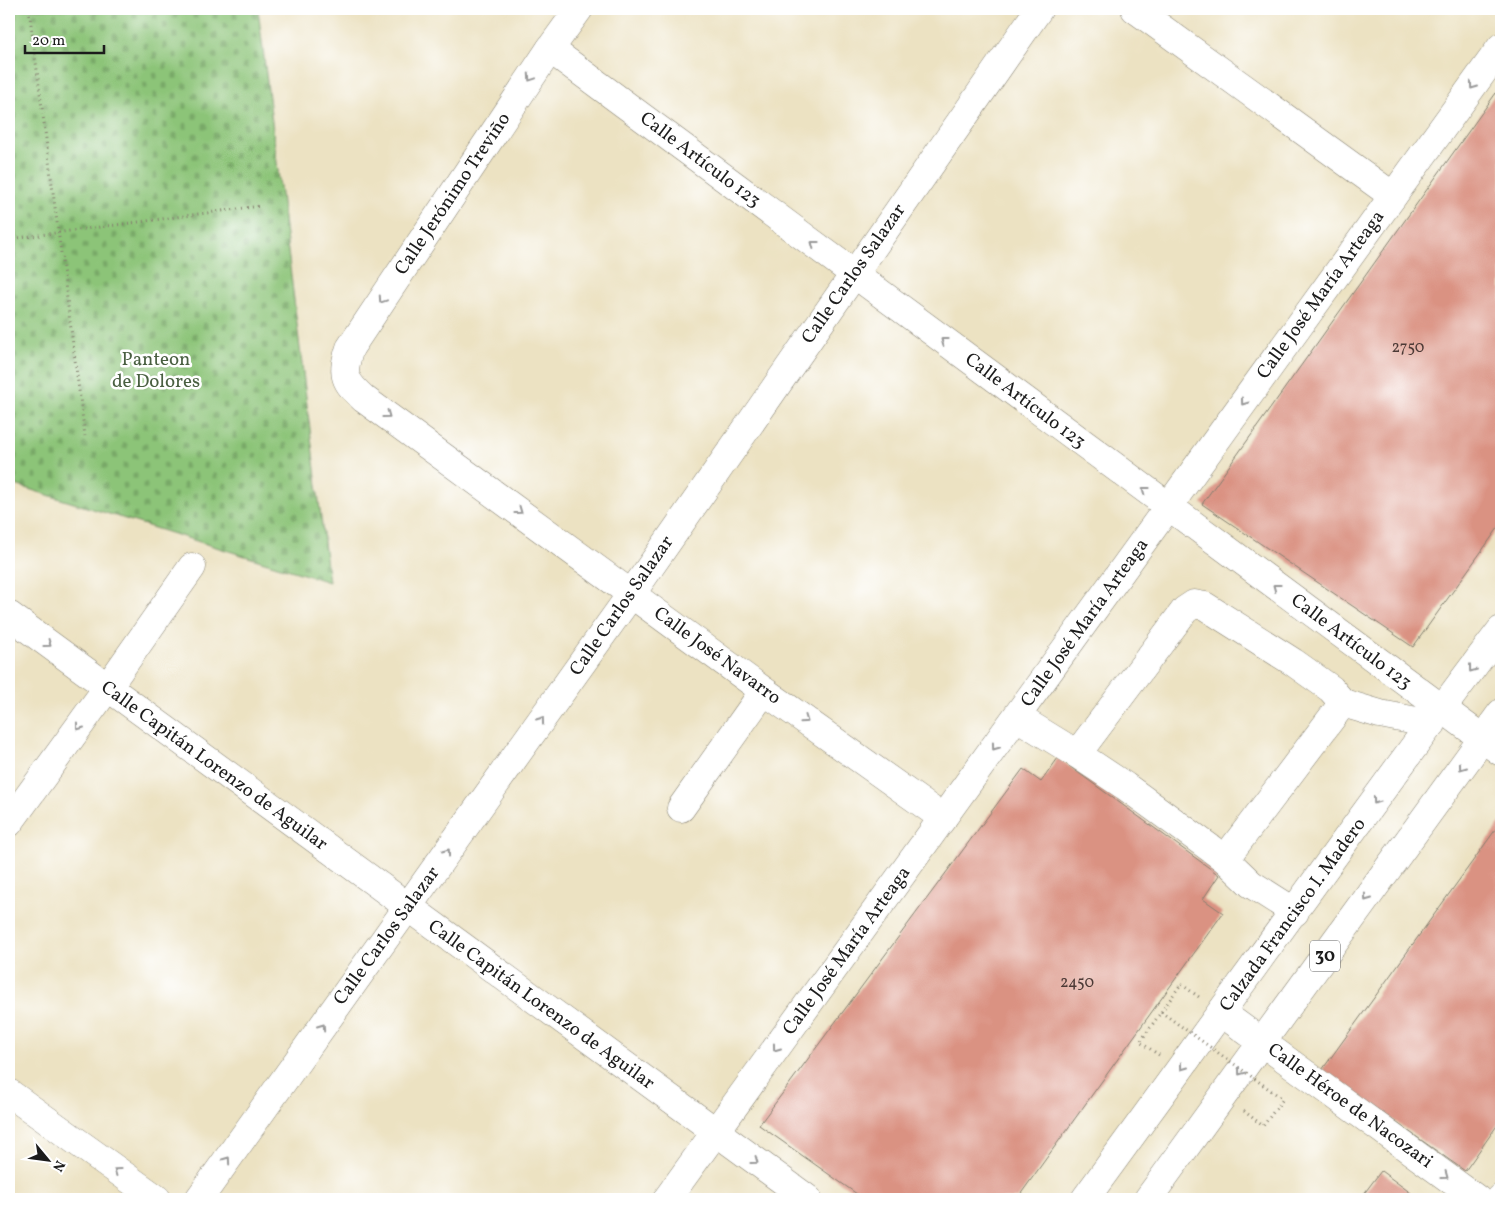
<svg xmlns="http://www.w3.org/2000/svg" width="1510" height="1208" font-family="Vollkorn,serif">
<defs>
<pattern id="cemetery-stones" width="16" height="16" patternUnits="userSpaceOnUse" patternTransform="scale(1.25)"><rect width="16" height="16" fill="#8cc478"/><path d="M2 7V4a2 2 0 0 1 4 0v3zM10 15v-3a2 2 0 0 1 4 0v3z" fill="#78a867"/></pattern>
</defs>
<rect width="100%" height="100%" fill="#fff"/>
<filter id="ink" filterUnits="userSpaceOnUse"><feTurbulence type="fractalNoise" baseFrequency=".02" numOctaves="2"/><feDisplacementMap in="SourceGraphic" scale="10" xChannelSelector="R" yChannelSelector="G"/><feConvolveMatrix kernelMatrix="1 2 1 2 8 2 1 2 1" color-interpolation-filters="sRGB"/></filter>
<filter id="wash" filterUnits="userSpaceOnUse"><feTurbulence type="fractalNoise" baseFrequency=".0096" numOctaves="4" result="noise"/><feDisplacementMap in="SourceGraphic" scale="20" xChannelSelector="R" yChannelSelector="G"/><feGaussianBlur stdDeviation="1.12" result="paint"/><feColorMatrix in="noise" values="0 0 0 0 0 0 0 0 0 0 0 0 0 0 0 0 0 1.4 0 .05"/><feComposite in="paint" operator="in"/></filter>
<g filter="url(#wash)">
<rect width="100%" height="100%" fill="#ece2c2"/>
<polygon fill="url(#cemetery-stones)" stroke="#54704a" points="9,9 258,9 329,582 9,483"/>
<g id="blocks">
<g fill="#da9282">
<polygon points="1501,86 1501,524 1413,647 1202,504"/>
<polygon points="1058,758 1219,875 1203,899 1223,913 1017,1199 864,1199 759,1125 1023,769 1041,782"/>
<polygon points="1501,822 1501,1120 1465,1171 1322,1070"/>
<polygon points="1381,1171 1419,1199 1360,1199"/>
</g>
</g>
</g>
<g filter="url(#ink)">
<use href="#blocks" fill-opacity="0" stroke="#847f6f" stroke-width="1"/>
<g fill="none" stroke-linecap="round" stroke-linejoin="round">
<g stroke="#847f6f" stroke-width="29">
<g id="minor">
<path d="M579,9L550,49L350,348C341,375 344,381 364,399L764,691L943,818"/>
<polyline points="1135,9 1393,196"/>
<polyline points="550,49 1501,752"/>
<polyline points="9,615 808,1199"/>
<polyline points="1343,703 1380,714 1432,724"/>
<polyline points="1017,717 1077,754 1125,786 1225,859 1251,884 1295,912"/>
<polyline points="1077,754 1185,610 1194,604 1205,606 1293,662 1331,689 1343,703 1225,859"/>
<polyline points="681,808 764,691"/>
<polyline points="9,823 107,688 192,567"/>
<polyline points="1222,1013 1477,1199"/>
<polyline points="9,1093 157,1199"/>
<polyline points="199,1199 632,593 1039,9"/>
<polyline points="667,1199 1501,47"/>
</g>
</g>
<g stroke="#847f6f" stroke-width="29">
<g id="major">
<path d="M1085,1199C1224,1010 1359,817 1501,630"/>
<polyline points="1148,1199 1501,713"/>
<polyline points="1500,1199 1501,1198"/>
</g>
</g>
<g stroke="#847f6f" stroke-width="3" stroke-dasharray="1 4" stroke-linecap="butt">
<polyline points="29,9 85,436"/>
<polyline points="9,239 260,206"/>
<polyline points="1159,1055 1140,1042 1181,984 1199,997"/>
<polyline points="1244,1111 1263,1126 1283,1099"/>
</g>
<use href="#minor" stroke="#fff" stroke-width="28"/>
<use href="#major" stroke="#fff" stroke-width="28"/>
<polyline stroke="#847f6f" stroke-width="3" stroke-dasharray="1 4" stroke-linecap="butt" points="1161,1012 1283,1099"/>
</g>
<defs><path id="oneway-chevron" d="M-2-3.5L2.5 0L-2 3.5" fill="none" stroke-width="1.6" stroke-linecap="round" stroke-linejoin="round" transform="scale(1.25)"/></defs>
<g stroke="#999">
<use href="#oneway-chevron" transform="translate(531 78) rotate(124)"/>
<use href="#oneway-chevron" transform="translate(1473 86) rotate(126)"/>
<use href="#oneway-chevron" transform="translate(814 244) rotate(-143)"/>
<use href="#oneway-chevron" transform="translate(382 300) rotate(124)"/>
<use href="#oneway-chevron" transform="translate(944 341) rotate(-143)"/>
<use href="#oneway-chevron" transform="translate(1244 402) rotate(126)"/>
<use href="#oneway-chevron" transform="translate(387 415) rotate(36)"/>
<use href="#oneway-chevron" transform="translate(1145 490) rotate(-143)"/>
<use href="#oneway-chevron" transform="translate(519 511) rotate(36)"/>
<use href="#oneway-chevron" transform="translate(1276 587) rotate(-143)"/>
<use href="#oneway-chevron" transform="translate(48 644) rotate(36)"/>
<use href="#oneway-chevron" transform="translate(1472 669) rotate(127)"/>
<use href="#oneway-chevron" transform="translate(541 720) rotate(-54)"/>
<use href="#oneway-chevron" transform="translate(805 720) rotate(35)"/>
<use href="#oneway-chevron" transform="translate(79 727) rotate(126)"/>
<use href="#oneway-chevron" transform="translate(995 747) rotate(126)"/>
<use href="#oneway-chevron" transform="translate(1462 767) rotate(126)"/>
<use href="#oneway-chevron" transform="translate(1376 801) rotate(126)"/>
<use href="#oneway-chevron" transform="translate(447 852) rotate(-54)"/>
<use href="#oneway-chevron" transform="translate(1367 898) rotate(126)"/>
<use href="#oneway-chevron" transform="translate(322 1027) rotate(-55)"/>
<use href="#oneway-chevron" transform="translate(776 1048) rotate(126)"/>
<use href="#oneway-chevron" transform="translate(1183 1067) rotate(126)"/>
<use href="#oneway-chevron" transform="translate(1241 1072) rotate(127)"/>
<use href="#oneway-chevron" transform="translate(227 1160) rotate(-55)"/>
<use href="#oneway-chevron" transform="translate(755 1161) rotate(36)"/>
<use href="#oneway-chevron" transform="translate(117 1171) rotate(-144)"/>
<use href="#oneway-chevron" transform="translate(1445 1176) rotate(36)"/>
</g>
</g>
<g text-anchor="middle" dominant-baseline="central" stroke-width="5" stroke-linejoin="round" paint-order="stroke">
<g font-size="16" fill="#4c3a36">
<text x="1408" y="348">2750</text>
<text x="1077" y="983">2450</text>
</g>
<rect fill="#fff" stroke="#606060" stroke-width="1" x="1310" y="940.5" width="30" height="31" rx="4"/>
<g font-size="18" font-weight="bold" fill="#1c1c1c">
<text x="1325" y="956">30</text>
</g>
<g font-size="19" fill="#1c1c1c" stroke="#fff">
<text transform="translate(700 160) rotate(37)">Calle Artículo 123</text>
<text transform="translate(453 194) rotate(-56)">Calle Jerónimo Treviño</text>
<text transform="translate(854 274) rotate(-55)">Calle Carlos Salazar</text>
<text transform="translate(1321 295) rotate(-54)">Calle José María Arteaga</text>
<text transform="translate(1025 401) rotate(37)">Calle Artículo 123</text>
<text transform="translate(622 606) rotate(-55)">Calle Carlos Salazar</text>
<text transform="translate(1085 623) rotate(-54)">Calle José María Arteaga</text>
<text transform="translate(1351 642) rotate(37)">Calle Artículo 123</text>
<text transform="translate(717 656) rotate(36)">Calle José Navarro</text>
<text transform="translate(214 766) rotate(36)">Calle Capitán Lorenzo de Aguilar</text>
<text transform="translate(1293 915) rotate(-54)">Calzada Francisco I. Madero</text>
<text transform="translate(387 936) rotate(-54)">Calle Carlos Salazar</text>
<text transform="translate(847 951) rotate(-54)">Calle José María Arteaga</text>
<text transform="translate(541 1005) rotate(36)">Calle Capitán Lorenzo de Aguilar</text>
<text transform="translate(1350 1106) rotate(36)">Calle Héroe de Nacozari</text>
</g>
<g font-size="19" fill="#495f41" stroke="#fff">
<text x="156" y="360">Panteon<tspan x="156" dy="22">de Dolores</tspan></text>
</g>
</g>
<rect width="1510" height="1208" fill="none" stroke="#fff" stroke-width="30"/>
<g transform="translate(48 1160) rotate(119)" stroke="#ffffff" stroke-width="4" paint-order="stroke">
<path d="M0-4L9 19L0 12L-9 19Z" fill="#1c1c1c"/>
<text y="-8" font-size="14" font-weight="bold" text-anchor="middle" fill="#1c1c1c">N</text>
</g>
<path d="M25 45v8h79v-8" fill="none" stroke="#1c1c1c" stroke-width="2.5"/>
<text x="32" y="45" font-size="15" fill="#1c1c1c" stroke="#ffffff" stroke-width="4" paint-order="stroke">20 m</text>
</svg>
